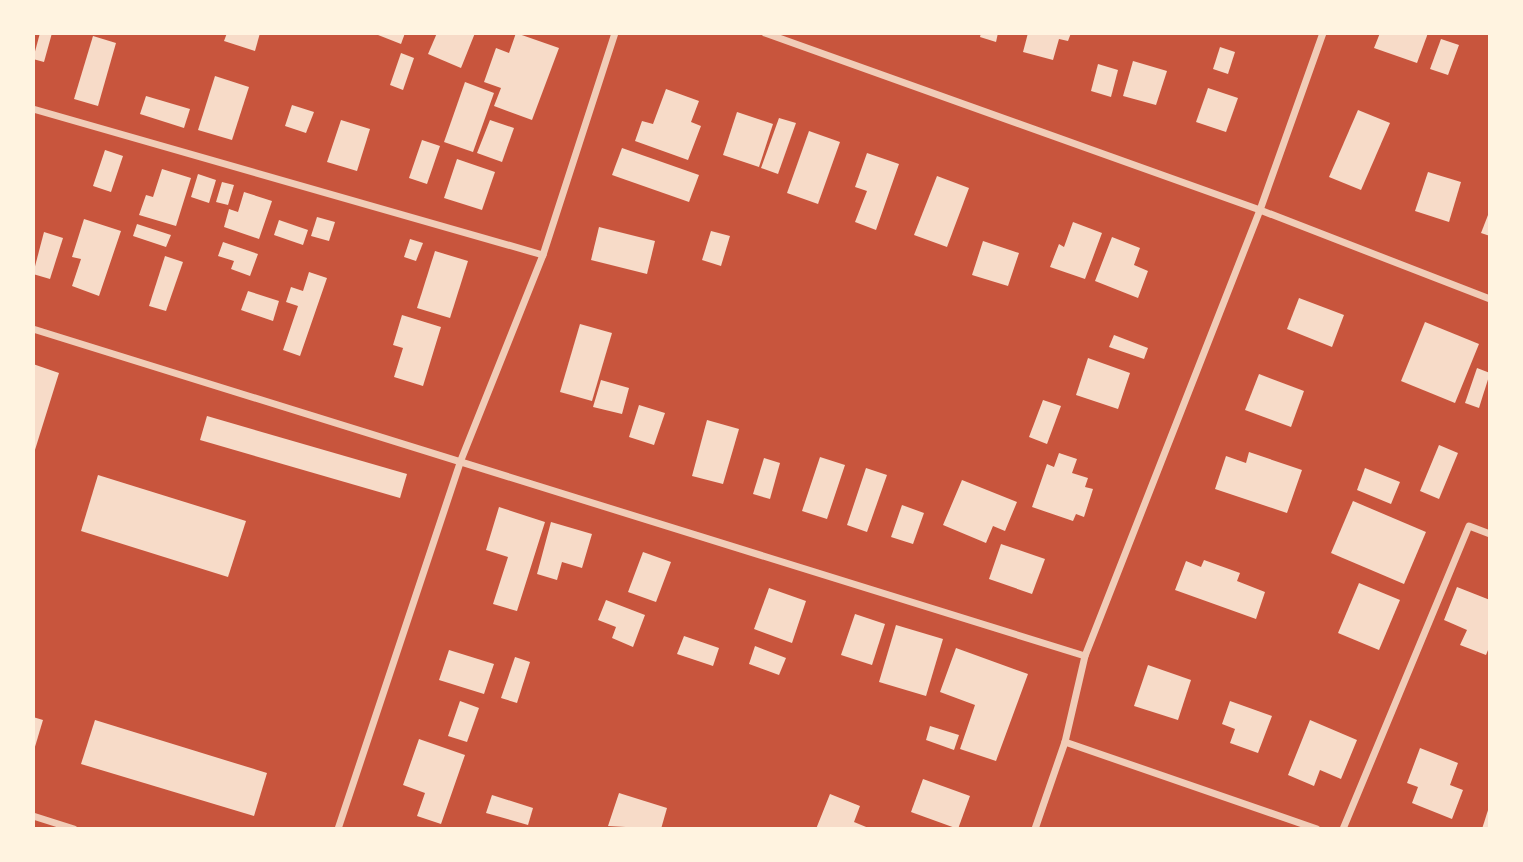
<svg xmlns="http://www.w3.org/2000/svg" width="1523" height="862" font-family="Arial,sans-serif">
<rect width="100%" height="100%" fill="#c8553d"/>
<g fill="#f7dbc8">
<polygon points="40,33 52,33 44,62 33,59"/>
<polygon points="227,33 260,33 255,51 224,41"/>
<polygon points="373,33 405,33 401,44"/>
<polygon points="437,33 475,33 461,68 428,54"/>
<polygon points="516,33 559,48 532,120 494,106 501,88 484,82 496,48 509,53"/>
<polygon points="981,33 998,33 996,42 980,37"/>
<polygon points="1028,33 1071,33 1068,41 1059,39 1053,60 1023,52"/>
<polygon points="1380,33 1428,33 1417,63 1374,48"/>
<polygon points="93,36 116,43 98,106 74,99"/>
<polygon points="1441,39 1459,45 1448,75 1430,69"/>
<polygon points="1220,47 1235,52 1228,74 1213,69"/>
<polygon points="401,53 414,58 403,90 390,85"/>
<polygon points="1133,61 1167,71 1156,105 1123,96"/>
<polygon points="1098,64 1118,70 1111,97 1091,91"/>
<polygon points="215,76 249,87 232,140 198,130"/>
<polygon points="465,82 494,93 473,152 444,142"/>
<polygon points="1208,88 1238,98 1226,132 1196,122"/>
<polygon points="666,89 699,101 691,122 701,126 688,160 635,141 642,121 653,124"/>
<polygon points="146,96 190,109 184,128 140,114"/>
<polygon points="292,105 314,112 306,133 285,126"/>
<polygon points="1358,110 1390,123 1361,190 1329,177"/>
<polygon points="737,112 773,124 759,167 723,155"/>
<polygon points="779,118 796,123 778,174 761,168"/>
<polygon points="341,120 370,129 357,171 327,162"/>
<polygon points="490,120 514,128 502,162 477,153"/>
<polygon points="809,131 840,142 818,204 787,193"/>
<polygon points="422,140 440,146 427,184 409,178"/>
<polygon points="622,148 699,175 689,202 612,175"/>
<polygon points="105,150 123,156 111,192 93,186"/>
<polygon points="867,153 899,164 876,230 855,222 867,191 855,187"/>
<polygon points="457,159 495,172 482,210 444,198"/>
<polygon points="162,169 191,178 176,226 139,215 146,195 153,197"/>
<polygon points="1428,172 1461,182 1449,222 1415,211"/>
<polygon points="198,174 216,180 209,203 191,197"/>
<polygon points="937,176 969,188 947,247 914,235"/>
<polygon points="222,182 234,185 228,205 216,202"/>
<polygon points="244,192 272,201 259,239 224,227 229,209 238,212"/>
<polygon points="1490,210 1490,236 1481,233"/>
<polygon points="317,217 335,222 329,241 311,236"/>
<polygon points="84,219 121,231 99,296 72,286 81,259 72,257"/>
<polygon points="279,220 308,230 303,245 274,235"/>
<polygon points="1073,222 1102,233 1085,279 1050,267 1059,244 1064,247"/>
<polygon points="137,224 171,235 166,247 133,236"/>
<polygon points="599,227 655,241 647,274 591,260"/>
<polygon points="711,231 730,236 721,266 702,260"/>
<polygon points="44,232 63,238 50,279 33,274"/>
<polygon points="1112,237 1140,248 1134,265 1148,271 1138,298 1095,281"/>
<polygon points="410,239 423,243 416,261 404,257"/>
<polygon points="983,241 1019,253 1008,286 972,275"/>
<polygon points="223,242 258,254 250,276 231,269 234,261 218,256"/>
<polygon points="435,251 468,261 450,318 417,308"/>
<polygon points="165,256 183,262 166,311 149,306"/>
<polygon points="309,272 327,278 300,356 283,350 298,306 286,302 291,287 303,291"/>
<polygon points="248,291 279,301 273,321 241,310"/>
<polygon points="1299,298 1344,315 1332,347 1287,329"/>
<polygon points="402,315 441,327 423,386 394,377 403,348 393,345"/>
<polygon points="1425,322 1479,344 1455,403 1401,381"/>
<polygon points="580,324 612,333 592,401 560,392"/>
<polygon points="1114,335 1148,348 1144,359 1109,347"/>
<polygon points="1088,358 1130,373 1118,409 1076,395"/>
<polygon points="33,364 59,373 34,453 33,453"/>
<polygon points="1477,368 1490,373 1479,408 1465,403"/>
<polygon points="1259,374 1304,391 1291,427 1245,410"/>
<polygon points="601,380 629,388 622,414 593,407"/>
<polygon points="1043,400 1061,406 1047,444 1029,437"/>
<polygon points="639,405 665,413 654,445 629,437"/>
<polygon points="207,416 407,474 400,498 200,440"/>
<polygon points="707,420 739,429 723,484 692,476"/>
<polygon points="1439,445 1458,453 1439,499 1420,491"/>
<polygon points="1249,452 1302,470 1287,513 1215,489 1226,456 1246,463"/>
<polygon points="1059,453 1077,459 1072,473 1088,478 1085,487 1093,489 1084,517 1076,514 1073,521 1032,507 1047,464 1054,467"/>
<polygon points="820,457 845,465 827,519 802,511"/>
<polygon points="764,458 780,463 770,499 753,494"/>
<polygon points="866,468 887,475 867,532 847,525"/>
<polygon points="1365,468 1400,482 1391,504 1357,490"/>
<polygon points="98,475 246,521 228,577 81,531"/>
<polygon points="962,480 1017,502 1005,531 993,526 986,543 943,525"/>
<polygon points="1353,501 1426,532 1404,584 1331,553"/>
<polygon points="902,505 924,513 913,544 891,537"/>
<polygon points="499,507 545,522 517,611 493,604 508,557 486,550"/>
<polygon points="551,522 592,534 582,568 562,562 557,580 537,574"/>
<polygon points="1001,544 1045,559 1032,594 989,579"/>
<polygon points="643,552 671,562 656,602 628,592"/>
<polygon points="1204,560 1240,573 1237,581 1265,592 1256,619 1175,590 1186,561 1201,567"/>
<polygon points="1359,583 1400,600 1379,650 1338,633"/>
<polygon points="1457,587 1490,600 1490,645 1486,655 1460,645 1467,630 1444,620"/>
<polygon points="769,588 806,601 792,643 754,629"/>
<polygon points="606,600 645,615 633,647 612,638 616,627 598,620"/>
<polygon points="855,614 885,624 872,665 841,655"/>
<polygon points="896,625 943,639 926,696 879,682"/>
<polygon points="684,636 719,648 713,666 677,654"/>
<polygon points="755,646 786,658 779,675 749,664"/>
<polygon points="956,648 1028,674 996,761 960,749 975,705 940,692"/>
<polygon points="449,650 494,664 484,694 439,680"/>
<polygon points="515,657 530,662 517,703 501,698"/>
<polygon points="1148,665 1191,680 1178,720 1134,706"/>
<polygon points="460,701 479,708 467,742 448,736"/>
<polygon points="1230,701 1272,716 1258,753 1230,743 1235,729 1222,724"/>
<polygon points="33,717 43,720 34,750 33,750"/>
<polygon points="95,720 267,773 254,816 81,764"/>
<polygon points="1310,720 1357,740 1341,779 1320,770 1314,786 1288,775"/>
<polygon points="930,726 959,735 954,750 926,740"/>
<polygon points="419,739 465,755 441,824 417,816 425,793 403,785"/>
<polygon points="1420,748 1458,763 1450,785 1463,790 1452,819 1412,803 1418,787 1407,783"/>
<polygon points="923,779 970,796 958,829 911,812"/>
<polygon points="619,793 667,808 661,829 608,826"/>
<polygon points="830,794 860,806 854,822 871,829 816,829"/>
<polygon points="492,795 533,808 528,825 486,813"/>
<polygon points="1489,807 1490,829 1482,829"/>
</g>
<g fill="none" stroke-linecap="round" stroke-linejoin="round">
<g stroke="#f1ccb7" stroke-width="7">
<polyline points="765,33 1260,210 1490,299"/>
<polyline points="33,109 543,255"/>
<polyline points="33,329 1085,656"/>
<polyline points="1065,742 1317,829"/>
<polyline points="33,816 74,829"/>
<polyline points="338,829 461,460 543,255 615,33"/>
<polyline points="1035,829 1065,742 1085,656 1260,210 1323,33"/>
<polyline points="1343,829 1469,526 1490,534"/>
</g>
</g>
<rect width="1523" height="862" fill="none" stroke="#fff3e0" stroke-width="70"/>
</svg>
